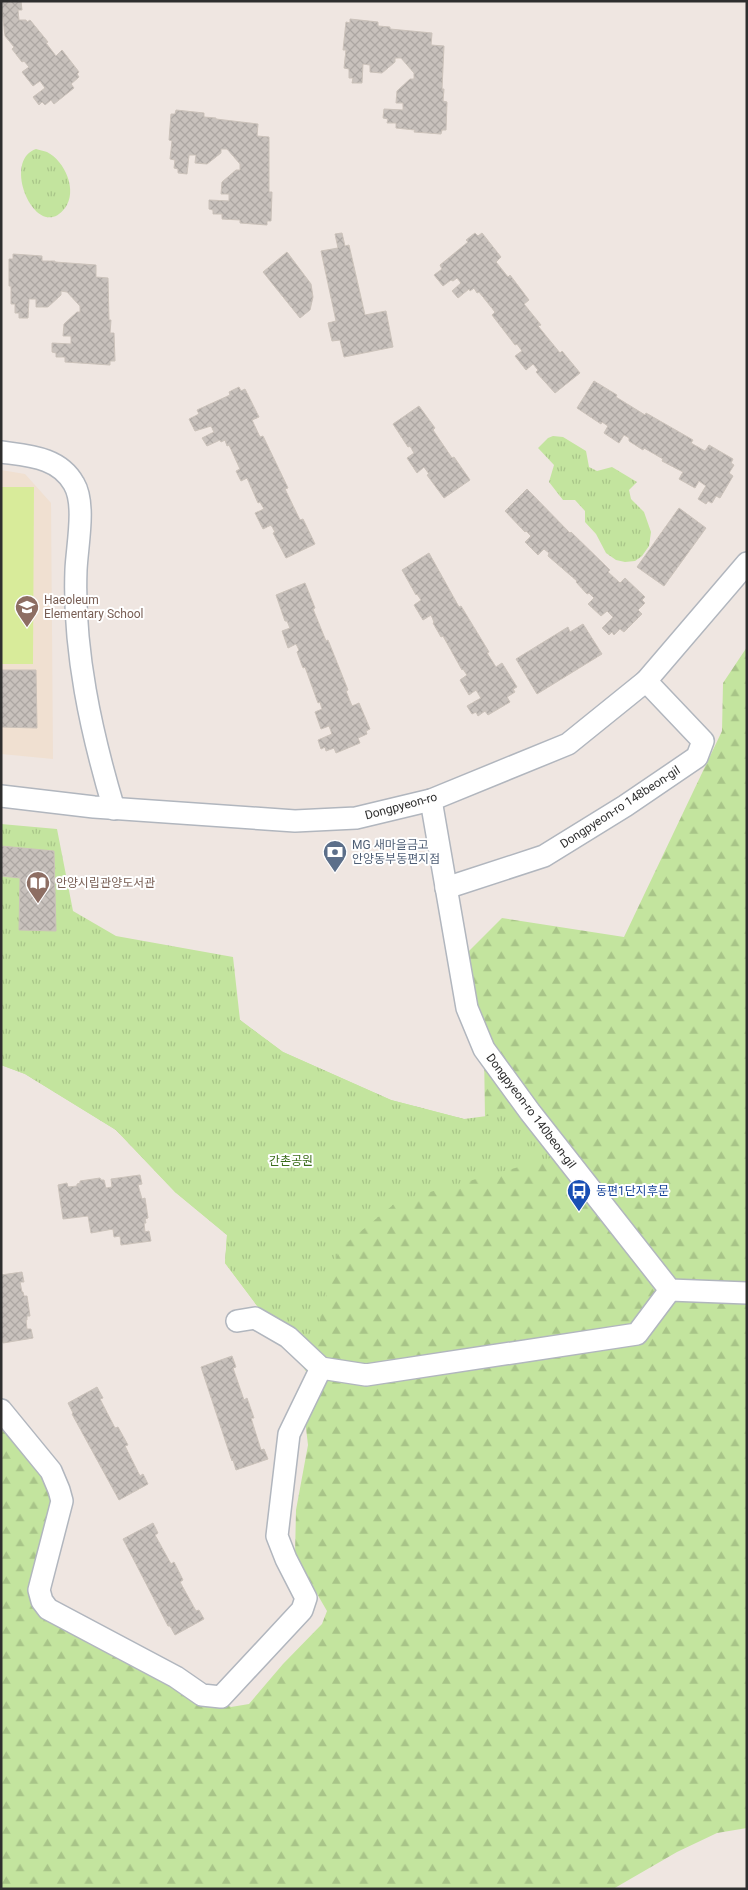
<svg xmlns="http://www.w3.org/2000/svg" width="748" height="1890" font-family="Roboto,'Noto Sans KR',sans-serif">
<defs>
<pattern id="forest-firs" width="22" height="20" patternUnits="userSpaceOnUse" patternTransform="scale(1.25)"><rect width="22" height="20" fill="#c3e49e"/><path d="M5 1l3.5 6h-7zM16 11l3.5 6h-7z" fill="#a8c488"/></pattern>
<pattern id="park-tufts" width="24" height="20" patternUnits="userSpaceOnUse" patternTransform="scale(1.25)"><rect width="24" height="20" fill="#c3e49e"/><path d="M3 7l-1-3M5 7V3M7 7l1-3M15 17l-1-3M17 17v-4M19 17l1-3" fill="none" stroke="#a8c488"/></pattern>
<pattern id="building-cross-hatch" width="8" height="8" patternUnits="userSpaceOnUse" patternTransform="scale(1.25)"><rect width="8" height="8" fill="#c8c1bc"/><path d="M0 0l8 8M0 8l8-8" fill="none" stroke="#aca6a2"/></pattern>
</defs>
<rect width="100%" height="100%" fill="#efe6e1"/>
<polygon fill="#f0e0d1" points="1,470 25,474 51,503 53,759 1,754"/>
<polygon fill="url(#forest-firs)" points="747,647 747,1828 717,1833 677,1852 613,1889 1,1889 1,1428 54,1490 42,1611 231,1707 249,1704 283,1664 322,1624 327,1611 295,1556 296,1510 308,1445 304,1411 306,1371 225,1263 227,1235 175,1192 116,1130 25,1074 1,1065 240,1020 283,1052 391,1100 464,1119 485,1119 484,1049 461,959 502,918 624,937 722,731 723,683"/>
<g fill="url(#park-tufts)">
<path d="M36,149C39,150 44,151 47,152C65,161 78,191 65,208C37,245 0,161 36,149Z"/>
<polygon points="553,436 563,437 586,451 589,467 597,471 612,467 637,482 629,490 631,499 644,512 651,532 649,546 642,556 635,561 625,562 616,560 606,553 596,534 585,522 585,511 575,500 563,500 549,482 554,465 538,448 548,438"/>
<polygon points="1,824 57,829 73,911 116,936 233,957 240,1020 283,1052 391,1100 464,1119 517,1112 551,1158 398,1201 339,1249 306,1371 225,1263 227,1235 175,1192 116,1130 25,1074 1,1065"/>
</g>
<polygon fill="#d8eb9a" points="1,487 34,487 33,664 1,664"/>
<g fill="url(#building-cross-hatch)" stroke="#cbc2ba">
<polygon points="1,1 21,1 22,10 18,10 19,20 26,20 27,22 30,20 48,42 46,43 56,56 62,50 79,72 77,74 79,77 71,84 74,88 54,104 51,100 45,105 42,102 39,105 33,97 45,88 40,81 33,86 22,72 29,67 24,61 22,62 12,49 14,47 5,36"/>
<polygon points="350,19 378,22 378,26 390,27 390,29 432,33 431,45 444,46 442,89 444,89 443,101 447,102 446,130 442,130 441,134 414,132 415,130 396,128 396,123 387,123 388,119 383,118 384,109 403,110 403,103 396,103 397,91 410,79 414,79 414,73 401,58 395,58 395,62 382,73 370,72 370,65 363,64 362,83 352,83 353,78 349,78 349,69 344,68 346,50 343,50 346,22 350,23"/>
<polygon points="176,110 204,113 204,117 216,118 216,119 258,124 257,136 269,137 269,192 272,192 271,221 267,221 267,225 240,223 240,220 222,219 222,214 213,214 213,210 209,209 209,200 229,201 229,194 221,194 222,182 236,170 240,170 240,164 227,149 221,149 221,153 207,164 195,163 196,155 189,155 187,174 178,173 178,169 174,168 175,160 170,159 172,141 169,140 171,114 175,114"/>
<polygon points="342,233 345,246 349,245 365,315 386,311 393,347 344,357 340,340 332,341 328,323 336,321 321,251 338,248 335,234"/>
<polygon points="475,233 478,236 482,233 501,257 496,262 508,277 510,275 529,300 524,304 541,325 538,326 560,353 562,351 580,373 555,393 536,372 538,370 533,364 526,370 515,356 522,351 517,344 515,345 492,315 495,312 479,292 477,293 474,288 470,291 469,289 458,298 452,291 461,283 457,278 453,281 451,280 443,286 434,275 442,269 440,265 468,242 466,240"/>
<polygon points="287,252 311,284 313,297 310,310 300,318 263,272"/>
<polygon points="13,254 42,256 42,261 55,261 55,262 96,265 96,277 108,278 109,320 111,320 110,333 114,333 115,361 110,361 110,365 65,362 65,357 56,357 56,353 52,352 52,343 71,344 71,336 63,336 64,324 77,312 80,312 80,306 67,292 61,291 61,295 48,307 36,307 36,299 29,299 28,318 19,318 19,313 15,313 15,304 11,304 11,286 9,286 9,259 13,259"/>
<polygon points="594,381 617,395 616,397 645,415 646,413 693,440 691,443 705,451 709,445 733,459 731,463 734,465 729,473 733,476 720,498 716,496 712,503 708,501 706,504 698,499 706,486 699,481 695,488 679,479 683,472 662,461 663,459 644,448 643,450 629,441 629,438 624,435 619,443 604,433 608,426 602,422 601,424 577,408"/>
<polygon points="239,387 241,391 245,389 259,417 252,420 260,437 263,436 288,488 285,489 300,520 303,519 315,544 286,558 273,533 275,532 271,525 263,529 255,513 264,509 260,502 258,503 247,478 241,481 236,471 240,469 229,445 227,446 225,440 221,442 220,440 207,446 202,438 214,432 211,426 195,431 189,419 199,414 197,410 230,395 229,392"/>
<polygon points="419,406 435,428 433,430 452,458 454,457 470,480 444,498 427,475 429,474 424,467 417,473 407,458 414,453 410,446 408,447 393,424"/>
<polygon points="527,489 570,533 571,532 610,570 608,572 620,583 625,578 645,597 642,600 645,603 638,610 642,614 624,632 620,629 614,635 612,632 609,635 602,628 613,617 607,611 601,616 588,604 594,598 589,593 587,594 576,582 577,581 548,556 549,553 544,549 538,555 525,542 531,536 526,531 525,532 505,511"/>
<polygon points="679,508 706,528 664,586 637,567"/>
<polygon points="429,553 459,607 461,606 489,652 487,653 496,667 502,663 517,687 513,689 515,692 507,697 510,702 488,715 485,711 478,716 476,712 472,714 467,706 481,698 476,690 469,695 460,680 467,675 463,669 462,670 443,636 441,637 433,623 434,622 431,615 423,620 414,605 421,600 417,594 416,595 402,570"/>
<polygon points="305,583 315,608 313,609 326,641 328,640 348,690 346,691 352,706 359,703 370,729 366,731 367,734 358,738 360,743 336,753 334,748 326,751 325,747 321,749 318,740 332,734 329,726 321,729 315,712 322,709 320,702 318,703 305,667 303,668 297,652 299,650 296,644 288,648 282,631 290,628 287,621 285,621 276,595"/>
<polygon points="583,624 602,654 537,694 516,659 568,627 570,632"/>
<polygon points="1,670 36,670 37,728 1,727"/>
<polygon points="1,846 54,851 56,931 19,930 20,878 1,876"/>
<polygon points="140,1175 142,1184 138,1185 142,1199 145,1198 148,1218 145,1219 146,1223 144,1223 145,1232 149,1231 151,1241 121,1245 120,1236 114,1237 113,1229 91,1233 88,1216 63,1219 58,1185 67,1183 68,1187 77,1186 77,1184 80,1183 80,1181 100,1178 101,1180 104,1180 106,1188 112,1187 111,1179"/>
<polygon points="22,1272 24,1282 20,1282 22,1292 23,1292 24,1296 27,1296 30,1316 27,1316 27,1320 26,1320 27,1329 31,1329 33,1338 3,1343 1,1334 1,1275"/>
<polygon points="232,1356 236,1367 233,1368 244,1400 247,1398 254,1418 251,1418 261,1450 264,1449 268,1459 236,1470 233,1460 232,1461 201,1367"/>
<polygon points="97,1387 103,1398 100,1399 115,1428 118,1427 128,1445 125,1446 140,1476 143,1474 148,1484 119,1500 72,1414 73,1413 68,1403"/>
<polygon points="153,1523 158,1533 155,1535 171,1564 174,1562 183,1580 180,1582 196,1611 199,1610 204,1619 175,1635 170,1626 168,1626 123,1539"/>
</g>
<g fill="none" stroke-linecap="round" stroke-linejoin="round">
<g stroke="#b1b6be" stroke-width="24">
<g id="minor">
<path d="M1,452C29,456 59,457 74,484C86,504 77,546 76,570C73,650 91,732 114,809"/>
<polyline points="1,796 94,807 295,821 356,818 431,800 568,744 646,681 747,563"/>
<polyline points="431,800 467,1008 484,1049 530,1112 670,1290 747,1293"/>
<polyline points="446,888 544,856 625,806 697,757 703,741 646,681"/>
<polyline points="237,1321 255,1318 288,1337 321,1368 366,1375 637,1334 670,1290"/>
<polyline points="1,1410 51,1471 59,1490 62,1501 39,1590 42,1601 48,1609 176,1677 202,1695 221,1697 302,1610 306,1598 286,1559 277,1536 289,1434 321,1368"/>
</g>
</g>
<use href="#minor" stroke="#fff" stroke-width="21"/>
</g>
<defs>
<g id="school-pin" transform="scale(1.25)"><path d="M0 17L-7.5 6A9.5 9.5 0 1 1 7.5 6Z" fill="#8d6e63" stroke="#fff"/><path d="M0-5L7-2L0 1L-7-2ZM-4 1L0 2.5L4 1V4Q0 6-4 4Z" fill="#fff"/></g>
<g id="bank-pin" transform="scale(1.25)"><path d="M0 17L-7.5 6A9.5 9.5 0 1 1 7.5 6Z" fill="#5c6f8a" stroke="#fff"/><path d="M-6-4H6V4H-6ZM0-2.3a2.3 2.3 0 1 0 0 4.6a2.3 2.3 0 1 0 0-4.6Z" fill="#fff"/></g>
<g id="library-pin" transform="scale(1.25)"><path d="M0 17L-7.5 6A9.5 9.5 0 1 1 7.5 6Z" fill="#8d6e63" stroke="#fff"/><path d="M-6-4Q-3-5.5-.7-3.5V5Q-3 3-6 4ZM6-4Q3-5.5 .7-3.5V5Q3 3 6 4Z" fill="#fff"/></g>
<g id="bus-pin" transform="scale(1.25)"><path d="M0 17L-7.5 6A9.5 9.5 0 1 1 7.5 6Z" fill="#1a4fb4" stroke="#fff"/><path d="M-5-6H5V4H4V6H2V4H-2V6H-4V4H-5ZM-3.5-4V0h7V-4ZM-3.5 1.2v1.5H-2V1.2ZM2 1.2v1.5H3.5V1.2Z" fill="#fff"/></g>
</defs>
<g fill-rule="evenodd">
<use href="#school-pin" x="27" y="607"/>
<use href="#bank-pin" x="335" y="852"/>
<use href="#library-pin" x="38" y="883"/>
<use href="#bus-pin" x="579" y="1191"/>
</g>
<g text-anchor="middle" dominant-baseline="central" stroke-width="4" stroke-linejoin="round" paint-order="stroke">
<g font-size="12" fill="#785e54" stroke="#fff" text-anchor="start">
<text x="44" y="600">Haeoleum<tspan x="44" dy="14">Elementary School</tspan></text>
<text x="56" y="883">안양시립관양도서관</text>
</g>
<g font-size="12" fill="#2e2e2e" stroke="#fff">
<text transform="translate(401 806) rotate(-15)">Dongpyeon-ro</text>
<text transform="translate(620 807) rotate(-33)">Dongpyeon-ro 148beon-gil</text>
<text transform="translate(531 1111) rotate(53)">Dongpyeon-ro 140beon-gil</text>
</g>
<g font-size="12" fill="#4e5e75" stroke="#fff" text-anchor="start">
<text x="352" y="845">MG 새마을금고<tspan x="352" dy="14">안양동부동편지점</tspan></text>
</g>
<g font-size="12" fill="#3c6d1c" stroke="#fff">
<text x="291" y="1161">간촌공원</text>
</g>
<g font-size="12" fill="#164399" stroke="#fff" text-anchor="start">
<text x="596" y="1191">동편1단지후문</text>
</g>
</g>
<rect width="748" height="1890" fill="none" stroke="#2e2e2e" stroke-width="5"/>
</svg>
